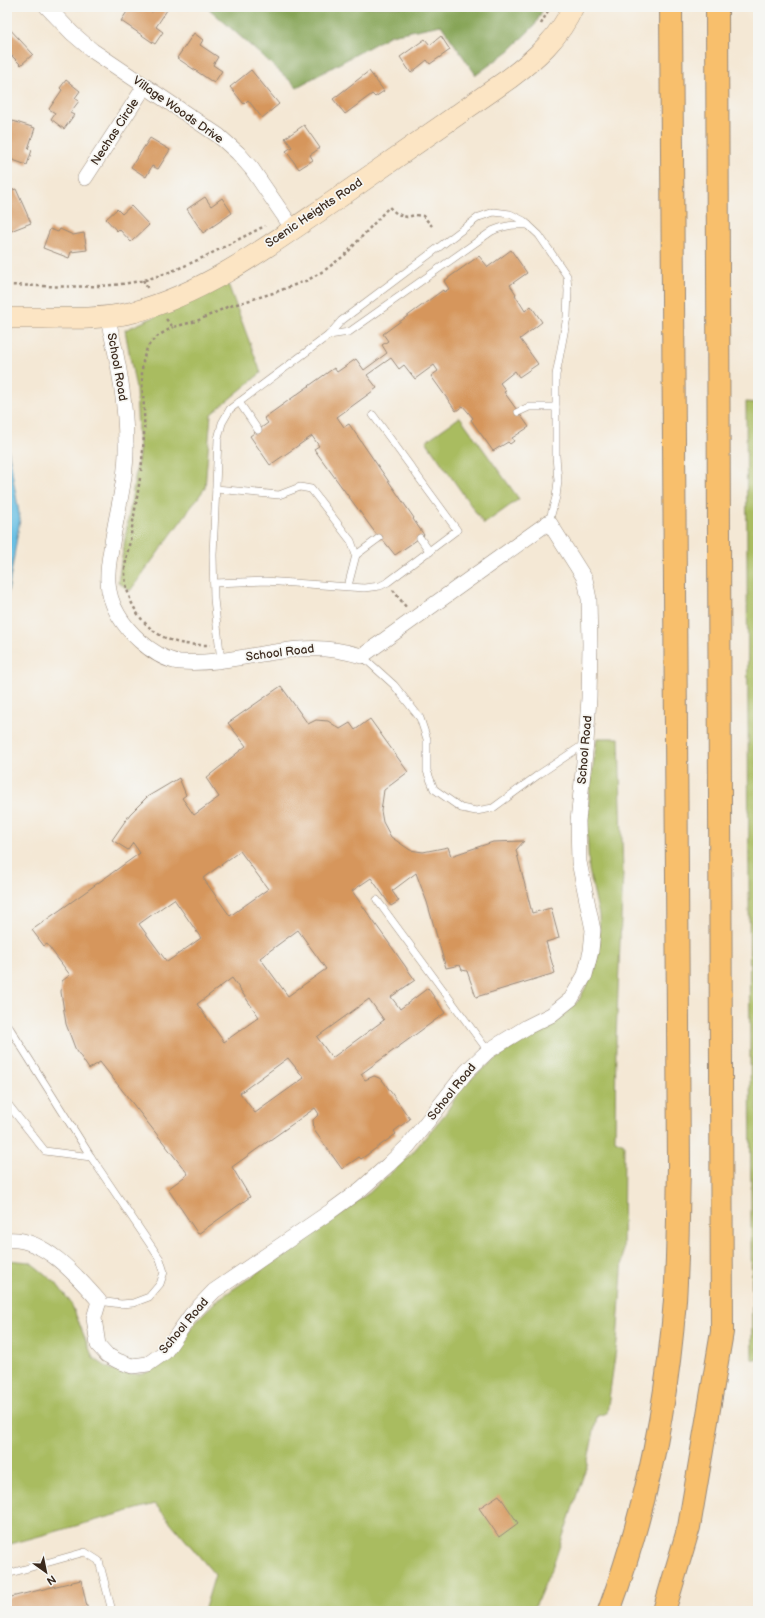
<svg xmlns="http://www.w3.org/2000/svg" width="765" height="1618" font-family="'Balsamiq Sans',sans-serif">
<rect width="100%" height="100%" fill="#f6f6f2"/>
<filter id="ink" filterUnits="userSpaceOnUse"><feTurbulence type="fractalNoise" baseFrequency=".025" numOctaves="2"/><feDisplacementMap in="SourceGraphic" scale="8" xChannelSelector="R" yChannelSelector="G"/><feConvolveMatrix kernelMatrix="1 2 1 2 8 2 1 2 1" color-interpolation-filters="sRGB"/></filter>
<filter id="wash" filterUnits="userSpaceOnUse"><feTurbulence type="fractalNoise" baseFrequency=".012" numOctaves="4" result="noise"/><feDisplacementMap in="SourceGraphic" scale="16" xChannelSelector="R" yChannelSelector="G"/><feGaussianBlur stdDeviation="0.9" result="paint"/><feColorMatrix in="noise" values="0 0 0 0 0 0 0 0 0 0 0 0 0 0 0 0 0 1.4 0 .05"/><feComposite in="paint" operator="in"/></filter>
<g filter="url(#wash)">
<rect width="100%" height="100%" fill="#f4e8d5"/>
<g fill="#a9bc60" stroke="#72733f">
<polygon points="228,284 261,373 211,414 205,488 130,591 118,582 139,453 136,389 125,330"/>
<polygon points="746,402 758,403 758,1360 752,1359"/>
<polygon points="460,417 519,499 484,524 426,441"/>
<polygon points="597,738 619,738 623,873 616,1038 615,1140 624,1144 623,1257 617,1342 607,1413 597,1416 587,1465 554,1563 533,1611 204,1611 215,1575 155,1504 7,1545 7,1260 30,1262 56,1283 71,1303 93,1358 107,1367 122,1374 143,1374 165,1363 199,1318 217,1300 281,1257 314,1231 369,1193 412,1153 445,1114 464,1084 484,1068 520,1041 560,1018 579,1000 596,967 600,941 599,915 589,870 587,829 589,795"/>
</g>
<polygon fill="#86a456" stroke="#60673a" points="207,7 544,7 535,25 510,50 476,75 441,25 391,35 297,87"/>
<polygon fill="#67bfe4" stroke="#517481" points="7,442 20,519 7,599"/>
<g id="blocks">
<g fill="#d6965c" fill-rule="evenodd">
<polygon points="130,7 144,7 152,12 156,7 162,7 167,10 156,27 163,32 155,44 121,21"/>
<polygon points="7,26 33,54 21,65 10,54 7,56"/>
<polygon points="194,33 203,40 200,45 218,57 213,65 222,71 214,83 177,58"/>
<polygon points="441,36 450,50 430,64 427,60 411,73 400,57 425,39 430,45"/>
<polygon points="251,70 279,104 262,118 248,100 244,104 230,87"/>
<polygon points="369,71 384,91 375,97 372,94 345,114 333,99"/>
<polygon points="66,80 80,91 75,98 79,101 70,113 74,115 64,129 51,119 55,113 49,109 62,90 60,88"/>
<polygon points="13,121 35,128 28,149 32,150 27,165 7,158 7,139"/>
<polygon points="304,125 320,148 310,155 313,160 299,169 286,151 292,147 285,138"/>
<polygon points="150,138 170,150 158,169 152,166 146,177 131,167"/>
<polygon points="16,189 31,223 8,232 7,229 7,192"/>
<polygon points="205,197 211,206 222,198 232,213 203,233 187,209"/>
<polygon points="131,206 149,225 131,242 119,229 117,231 106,219 117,209 122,214"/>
<polygon points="50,229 58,232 60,229 73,235 84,233 87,250 71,252 69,258 43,248"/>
<polygon points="511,250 527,273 510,285 516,294 515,295 525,311 531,306 542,322 520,339 538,364 519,377 515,371 500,383 506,391 504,392 529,427 512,438 514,441 510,444 508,442 493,451 471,420 473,418 463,406 456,411 431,376 438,371 434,365 415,379 404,365 399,369 391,358 367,375 377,388 337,417 344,427 349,424 414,518 413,519 424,535 395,555 383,540 381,541 379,538 314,449 319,446 312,436 270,465 250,436 268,423 264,418 334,368 337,372 356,359 364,370 387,353 382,345 388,341 383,334 443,290 444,292 449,289 444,281 479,256 488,267"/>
<path d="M281,686L308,724L316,720L328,721L340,729L350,723L355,730L370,719L408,772L384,790L381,811L383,822L391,837L410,850L423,852L448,847L451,856L493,842L524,841L516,850L532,913L551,908L559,938L546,942L555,973L476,997L467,971L462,970L460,965L446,968L427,902L416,873L392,891L399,901L391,906L371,878L352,891L415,980L391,997L398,1006L400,1009L428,988L445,1013L361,1074L365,1080L374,1076L379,1078L383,1081L410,1119L394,1131L396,1134L361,1159L359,1157L342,1169L314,1130L313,1120L319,1114L315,1108L232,1167L250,1197L198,1234L168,1189L188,1174L100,1062L89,1069L75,1048L66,1024L61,992L62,981L70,975L47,944L44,946L32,930L140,853L133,843L128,850L112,840L130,814L147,797L179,778L186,795L182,798L194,815L219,797L206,778L246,746L228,723ZM240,851L268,889L230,916L203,878ZM174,899L201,938L167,962L139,924ZM298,930L326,969L288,996L260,958ZM232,978L259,1017L224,1042L197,1004ZM369,999L384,1020L332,1058L317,1037ZM288,1058L304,1078L255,1113L240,1093Z"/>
<polygon points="499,1495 518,1523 499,1537 479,1508"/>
<polygon points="81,1580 88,1611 7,1611 7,1598"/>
</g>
</g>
</g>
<g filter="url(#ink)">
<use href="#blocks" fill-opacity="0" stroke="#98897a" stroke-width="1"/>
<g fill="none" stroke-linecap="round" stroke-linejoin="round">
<g stroke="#98897a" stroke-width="8">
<g id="lane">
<path d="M329,335L349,332L492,231C505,225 515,224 528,225"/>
<polyline points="239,402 258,430"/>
<polyline points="518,412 529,407 556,407"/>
<polyline points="216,489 279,495 300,487 311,489 351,541 356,555 348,586"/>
<polyline points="420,538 430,552"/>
<polyline points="356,555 379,538"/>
<polyline points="214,583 265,581 364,588 380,586 388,582 457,530 373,415"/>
<polyline points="362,656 394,685 420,718 427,739 427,771 434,789 461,808 476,811 493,808 538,775 586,743"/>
<polyline points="221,661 214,599 213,555 218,439 222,423 230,409 329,335 341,321 479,217 494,212 510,214 524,221 539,235 567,276 568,291 567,317 556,375 556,456 558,481 556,497 549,522"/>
<polyline points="377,900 488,1051"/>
<polyline points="7,1026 9,1027 91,1157 160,1259 164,1272 160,1284 149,1297 133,1303 121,1304 99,1301"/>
<polyline points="7,1103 45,1151 91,1157"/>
<polyline points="7,1574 85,1552 99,1561 112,1611"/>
</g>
</g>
<g stroke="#98897a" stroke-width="16">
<g id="street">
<polyline points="47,7 72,33 93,51 219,136 238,153 252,169 293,229"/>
<polyline points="85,178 145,86"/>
<path d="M7,1240C43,1236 78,1277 99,1301L94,1318L98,1345L107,1355L118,1361L132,1366L148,1364L165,1352L191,1315L214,1291L331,1211L361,1189L388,1165L408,1146L467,1071L488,1051L527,1027L551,1015L571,999L585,975L591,951L593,930L579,862L578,821L586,742L589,698L590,644L589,599L585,579L549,522L362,656C342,650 321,647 300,649C260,652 220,665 180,662C166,661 150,650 140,641C123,626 109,605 108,582C107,569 110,555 112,543C117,511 127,477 126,444C126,400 118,358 107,316"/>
</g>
</g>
<g stroke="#98897a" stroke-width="22">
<path id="secondary" d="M7,318C49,317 92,322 134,312C208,292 271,244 334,201C392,160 451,119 510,78C535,59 560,37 573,7"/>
</g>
<g stroke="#98897a" stroke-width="24">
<g id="highway">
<path d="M609,1611C646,1511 667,1406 675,1300C678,1255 678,1210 679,1166L671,7"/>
<polyline points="664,1611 689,1527 722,1332 717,7"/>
</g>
</g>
<g stroke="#98897a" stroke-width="2.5" stroke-dasharray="3 3" stroke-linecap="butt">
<polyline points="541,24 550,7"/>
<polyline points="143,280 148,289"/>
<path d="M7,285C53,286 115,291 158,276C195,264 230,243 265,226"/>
<polyline points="166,319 173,327 197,321 227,307 273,293 308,280 325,270 345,255 389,207 397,214 407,217 415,215 423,216 432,226"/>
<path d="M141,471C143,452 145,432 144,412C144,391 137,365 149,345C154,337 165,332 173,327"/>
<path d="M140,478C137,499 133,520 130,541C128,550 126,559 125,568C124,603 145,635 180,643C189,645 200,645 210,645"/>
<polyline points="393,590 406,607"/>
</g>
<use href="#lane" stroke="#fff" stroke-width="7"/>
<use href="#street" stroke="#fff" stroke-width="15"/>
<use href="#secondary" stroke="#fce5c4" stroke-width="21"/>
<use href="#highway" stroke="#f8bf6c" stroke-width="22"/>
</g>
</g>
<g text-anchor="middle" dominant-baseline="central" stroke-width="3.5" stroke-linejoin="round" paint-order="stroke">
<g font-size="12" fill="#3b2a1e" stroke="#f6f6f2">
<text transform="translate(178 110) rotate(35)">Village Woods Drive</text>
<text transform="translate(115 132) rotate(-57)">Nechas Circle</text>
<text transform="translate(314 213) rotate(-34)">Scenic Heights Road</text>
<text transform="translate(117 367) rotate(80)">School Road</text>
<text transform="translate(280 653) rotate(-7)">School Road</text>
<text transform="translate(585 750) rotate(-85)">School Road</text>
<text transform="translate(452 1092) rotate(-51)">School Road</text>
<text transform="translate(184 1326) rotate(-50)">School Road</text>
</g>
</g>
<rect width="765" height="1618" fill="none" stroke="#f6f6f2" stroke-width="24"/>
<g transform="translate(46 1572) rotate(147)" stroke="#f6f6f2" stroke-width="3" paint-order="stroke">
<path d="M0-3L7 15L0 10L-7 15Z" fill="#3b2a1e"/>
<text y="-6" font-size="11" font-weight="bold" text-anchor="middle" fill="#3b2a1e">N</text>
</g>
</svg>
